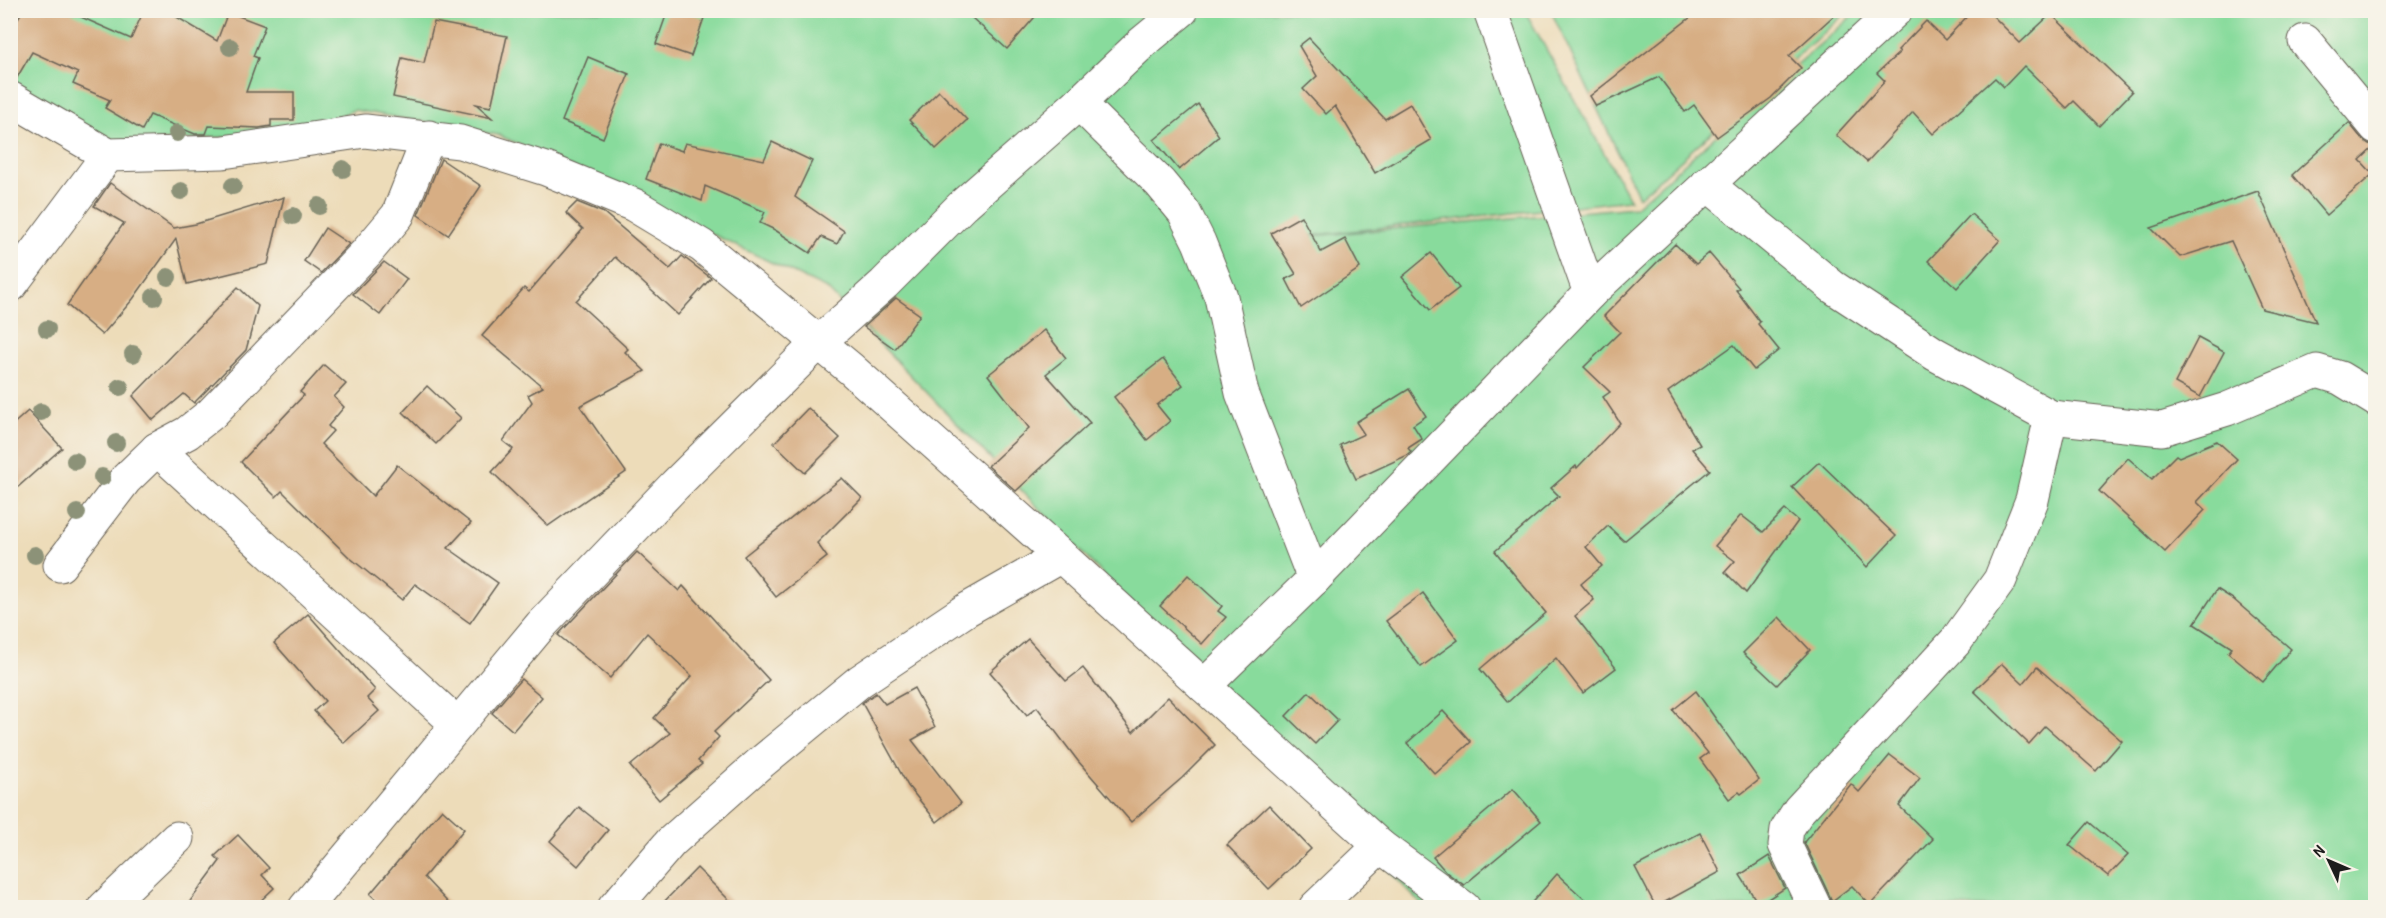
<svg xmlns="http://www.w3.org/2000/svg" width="2386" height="918" font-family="'Patrick Hand',sans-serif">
<rect width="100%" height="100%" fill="#f7f3e8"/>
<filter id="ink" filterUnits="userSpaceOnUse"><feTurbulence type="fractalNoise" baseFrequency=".0167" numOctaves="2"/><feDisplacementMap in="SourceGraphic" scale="12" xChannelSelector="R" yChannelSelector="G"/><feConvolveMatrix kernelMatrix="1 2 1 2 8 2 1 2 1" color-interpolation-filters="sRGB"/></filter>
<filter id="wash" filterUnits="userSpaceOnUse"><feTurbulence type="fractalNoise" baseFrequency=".008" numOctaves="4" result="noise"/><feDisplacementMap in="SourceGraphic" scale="24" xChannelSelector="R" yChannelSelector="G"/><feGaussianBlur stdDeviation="1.35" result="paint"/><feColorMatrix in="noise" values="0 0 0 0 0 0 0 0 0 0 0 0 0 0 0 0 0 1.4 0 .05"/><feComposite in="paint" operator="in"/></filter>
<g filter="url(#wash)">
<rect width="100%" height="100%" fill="#eddcb9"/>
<g fill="#88db9c" stroke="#527c5c" stroke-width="1.5">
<polygon points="11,11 1525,11 1630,200 1289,238 1635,207 1858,11 2375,11 2375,907 1424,907 827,289 584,173 498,135 354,110 298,133 104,144 11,86"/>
<polygon points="1551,11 1848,11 1639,197"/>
</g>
<g id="blocks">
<g fill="#d7ae84">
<polygon points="23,10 65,10 131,39 144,10 165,10 217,41 228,12 265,26 253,56 258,58 246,92 294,92 294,120 271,120 271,126 259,128 209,126 206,134 195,134 150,115 142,130 105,108 110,100 73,84 78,73 32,52 15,81 10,79 10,31"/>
<polygon points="668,10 682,10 704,18 691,56 656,44"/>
<polygon points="963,10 1041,10 1007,49"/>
<polygon points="1700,10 1840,10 1789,56 1801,68 1771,98 1717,137 1694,105 1685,112 1659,77 1596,106 1590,96"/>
<polygon points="1973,10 1987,10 2020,43 2051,14 2132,92 2099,126 2074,101 2067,108 2024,66 2004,87 1995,78 1933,134 1913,112 1867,162 1836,135 1885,81 1877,73 1900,52 1898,50 1926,21 1945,40"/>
<polygon points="434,22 507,36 491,107 476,104 492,118 393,97 402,58 424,63"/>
<polygon points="1309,38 1385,119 1410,104 1431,140 1375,173 1335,106 1326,114 1303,89 1317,76 1299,46"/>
<polygon points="588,57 629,74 603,138 562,121"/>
<polygon points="939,91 967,120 936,149 909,120"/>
<polygon points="1198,104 1219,136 1179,170 1154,140"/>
<polygon points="2349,123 2362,139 2369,144 2376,145 2360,160 2373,174 2326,215 2292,175"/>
<polygon points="772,142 812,161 795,197 844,231 837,244 821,237 810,253 775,230 760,223 765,212 705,186 702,201 646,179 659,143 682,151 685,143 764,160"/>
<polygon points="441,159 481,186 448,235 418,215"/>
<polygon points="110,183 174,228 196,224 284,197 268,264 187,284 176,239 133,299 102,335 67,305 124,223 94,206"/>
<polygon points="2258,191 2316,322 2262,309 2231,241 2180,257 2151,228"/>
<polygon points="577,202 604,213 670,269 682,256 711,278 678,315 615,257 576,301 628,349 625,352 645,371 580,406 626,472 548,526 492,472 513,449 503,441 532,402 528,395 543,387 482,336 524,288 529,292 583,229 566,213"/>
<polygon points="1971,214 2000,240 1957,288 1928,261"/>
<polygon points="1301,216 1321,252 1345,239 1360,268 1301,308 1286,279 1296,274 1271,233"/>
<polygon points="325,228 349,244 321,273 304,261"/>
<polygon points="1675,244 1696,264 1709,253 1739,288 1736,290 1760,322 1758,324 1779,350 1754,370 1734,345 1668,392 1700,445 1692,449 1710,470 1624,541 1608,526 1586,547 1602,566 1581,584 1594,600 1575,616 1616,668 1583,693 1556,658 1508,702 1480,669 1546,613 1495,551 1559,496 1551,488 1576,466 1577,468 1620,423 1603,397 1610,392 1584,367 1620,332 1604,316"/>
<polygon points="1431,253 1459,288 1430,310 1402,277"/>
<polygon points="384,262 407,279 380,315 353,294"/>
<polygon points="238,287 258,306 246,350 194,403 184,394 153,420 133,396"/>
<polygon points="896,298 920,315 895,349 864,327"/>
<polygon points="1044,330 1066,358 1046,374 1090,423 1016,491 988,466 1029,428 988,375"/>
<polygon points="2198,338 2224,352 2200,397 2175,383"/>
<polygon points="1163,359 1183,385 1157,405 1170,421 1147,440 1114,397"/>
<polygon points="324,365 346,384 334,397 344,407 328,426 333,431 321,444 373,496 397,465 471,523 448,548 498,583 470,623 415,584 402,600 349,557 282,491 276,497 241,462 304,395 300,392"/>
<polygon points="427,386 461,418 436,444 403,412"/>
<polygon points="1409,389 1426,416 1413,425 1422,439 1408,448 1411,452 1408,455 1356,479 1340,445 1364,434 1356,422"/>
<polygon points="808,408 840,438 805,473 774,443"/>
<polygon points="28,411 62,448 10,494 10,427"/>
<polygon points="2217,441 2237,459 2197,502 2205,510 2165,552 2099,491 2128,458 2152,479 2176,455 2179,457"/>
<polygon points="1819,462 1896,536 1867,567 1792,487"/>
<polygon points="842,478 862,498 817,543 827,557 776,597 744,556"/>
<polygon points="1785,510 1798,521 1746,593 1725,572 1735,561 1715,546 1741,515 1763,532"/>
<polygon points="637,552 679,591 683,586 769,680 714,732 719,737 698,761 702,764 659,800 630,766 670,733 654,718 692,676 647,633 610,678 558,635"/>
<polygon points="1188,575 1222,606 1218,611 1226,617 1202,644 1160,606"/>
<polygon points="2217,589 2233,599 2291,649 2263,682 2228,653 2232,648 2194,624"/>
<polygon points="1423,593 1458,640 1421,667 1386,621"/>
<polygon points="308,614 375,690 367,698 379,711 344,743 314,711 325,701 274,643"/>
<polygon points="1779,617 1810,650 1777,685 1743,653"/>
<polygon points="1028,639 1066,681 1083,668 1133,732 1168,697 1215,745 1182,778 1131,822 1078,761 1037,707 1027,715 990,672"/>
<polygon points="2002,664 2023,684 2037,667 2122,741 2096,771 2045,726 2029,744 1974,691"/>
<polygon points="521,679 542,697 513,731 492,713"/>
<polygon points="914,688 935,727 912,740 961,803 937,822 908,786 862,703 876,693 885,704"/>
<polygon points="1696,691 1759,780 1741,794 1739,792 1729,799 1700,759 1708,753 1673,710"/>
<polygon points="1309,692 1338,720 1315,744 1286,716"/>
<polygon points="1443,711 1471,742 1435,774 1407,743"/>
<polygon points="1890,755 1920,778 1899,806 1933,839 1870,905 1852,886 1832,901 1804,842 1851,784 1859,792"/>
<polygon points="1513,789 1541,821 1464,885 1446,872 1433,857"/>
<polygon points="1269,805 1311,849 1269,889 1227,845"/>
<polygon points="579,807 608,830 578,866 550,841"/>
<polygon points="442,809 464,829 424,877 453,908 385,908 370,894"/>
<polygon points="2089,822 2128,855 2108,876 2069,845"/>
<polygon points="1700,833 1720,872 1656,907 1635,867"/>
<polygon points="238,835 269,868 262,875 274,888 253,908 185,908 220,861 215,856"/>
<polygon points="1769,856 1785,888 1759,905 1740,875"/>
<polygon points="697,868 737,908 658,908"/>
<polygon points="1557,874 1594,908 1527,908"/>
</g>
</g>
</g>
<g filter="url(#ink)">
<use href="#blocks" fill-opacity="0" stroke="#655f53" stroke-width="1.5"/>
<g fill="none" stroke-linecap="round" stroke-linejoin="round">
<g stroke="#655f53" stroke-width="35">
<g id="minor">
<polyline points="1490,10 1590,293"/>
<polyline points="2305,41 2376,127"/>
<polyline points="10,98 108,155 223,152 365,131 460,142 546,169 634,205 702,246 851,369 1061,556 1380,846 1464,908"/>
<polyline points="1079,103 1160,183 1184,212 1199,242 1221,297 1242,393 1314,579"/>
<polyline points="1707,184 1833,287 1935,354 2051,417 2162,429 2227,409 2317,371 2340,378 2376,400"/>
<polyline points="10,286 108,155"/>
<polyline points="157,449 457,724"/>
<polyline points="60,565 125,480 157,449 187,433 211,414 366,253 398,215 429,137"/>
<polyline points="1204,686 1314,579 1590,293 1896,10"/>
<polyline points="104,908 177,838"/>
<polyline points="305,908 541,625 675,485 818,343 884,284 964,204 1079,103 1142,43 1182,10"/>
<polyline points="614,908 671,842 758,765 860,681 966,610 1061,556"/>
<polyline points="1315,908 1380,846"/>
<polyline points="1815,908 1785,845 1787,829 1799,810 1956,641 2000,580 2032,500 2051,417"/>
</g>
</g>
<use href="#minor" stroke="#fff" stroke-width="33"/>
</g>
<g fill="#8c9278">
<circle cx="230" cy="47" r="9"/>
<circle cx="177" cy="133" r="9"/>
<circle cx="343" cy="169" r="9"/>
<circle cx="233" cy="186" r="9"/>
<circle cx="181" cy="191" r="9"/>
<circle cx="319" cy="206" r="9"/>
<circle cx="293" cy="216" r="9"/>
<circle cx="168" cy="277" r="9"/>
<circle cx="154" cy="297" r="9"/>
<circle cx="47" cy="329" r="9"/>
<circle cx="133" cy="354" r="9"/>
<circle cx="120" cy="387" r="9"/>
<circle cx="41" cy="412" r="9"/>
<circle cx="116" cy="443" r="9"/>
<circle cx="75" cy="461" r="9"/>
<circle cx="102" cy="477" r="9"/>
<circle cx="77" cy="513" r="9"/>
<circle cx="35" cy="555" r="9"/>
</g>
</g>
<rect width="2386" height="918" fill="none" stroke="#f7f3e8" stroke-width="36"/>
<g transform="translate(2329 861) rotate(314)" stroke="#f7f3e8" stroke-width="4.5" paint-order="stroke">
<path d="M0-4.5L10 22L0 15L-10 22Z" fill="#1c1c1c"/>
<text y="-9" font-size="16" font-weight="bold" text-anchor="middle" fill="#1c1c1c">N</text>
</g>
</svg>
